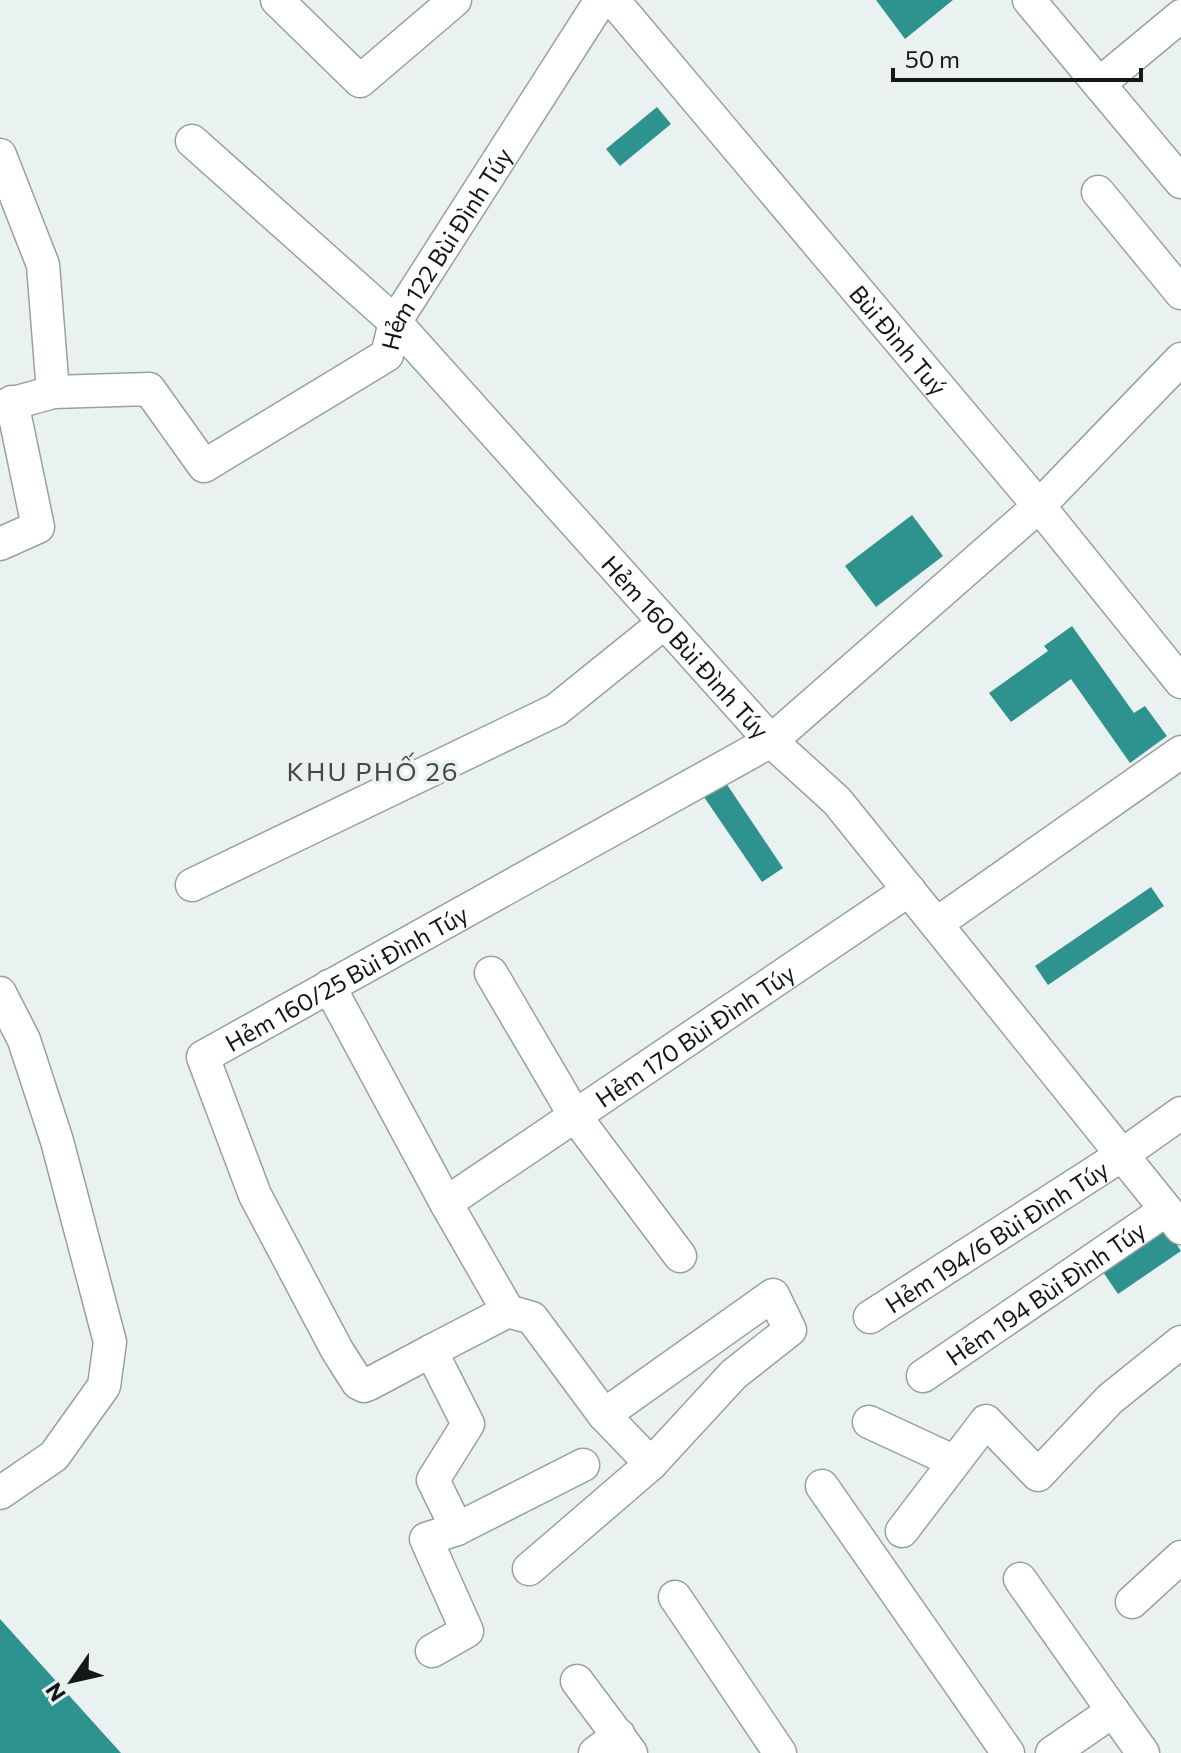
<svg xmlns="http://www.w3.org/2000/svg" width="1181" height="1753" font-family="Commissioner,sans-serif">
<rect width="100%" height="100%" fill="#eaf2f1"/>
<g fill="#2e928f">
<polygon points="876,0 953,0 905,39"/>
<polygon points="657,107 671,124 620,166 606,149"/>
<polygon points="912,515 943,556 876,607 845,566"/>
<polygon points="1072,626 1134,713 1145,706 1167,736 1130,763 1071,679 1011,722 989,693 1048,651 1044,646"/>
<polygon points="726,783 783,868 762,882 704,797"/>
<polygon points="1151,887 1164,906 1048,985 1035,966"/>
<polygon points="1167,1229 1181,1251 1118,1294 1103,1272"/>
<polygon points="0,1619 121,1753 0,1753"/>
</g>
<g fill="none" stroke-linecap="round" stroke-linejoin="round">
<g stroke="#99a0a0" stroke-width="35">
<g id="minor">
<polyline points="277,0 360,81 455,0"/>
<path id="s1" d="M613,0L1039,506L1181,682"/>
<polyline points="1029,0 1099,84 1181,16"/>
<polyline points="1099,84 1181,182"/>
<path id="s2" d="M192,141L395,322L771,741L837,801L1181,1228"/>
<polyline points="0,155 43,265 53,392"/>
<polyline points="1098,192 1181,293"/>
<path id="s3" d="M0,407L53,392L149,389L204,466L387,355L395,322L601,0"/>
<polyline points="0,544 38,527 12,402"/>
<polyline points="192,885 556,710 664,623"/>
<polyline points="936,924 1181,752"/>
<polyline points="491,973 575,1116 680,1256"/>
<polyline points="329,986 446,1203 508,1311"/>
<polyline points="0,993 24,1040 57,1141 110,1342 104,1386 54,1456 0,1493"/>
<path id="s4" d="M446,1203L909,890"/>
<polyline points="508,1311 532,1318 604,1415 651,1464 529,1569"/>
<path id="s5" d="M870,1317L1122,1155L1181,1113"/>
<path id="s6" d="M431,1351L369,1384L364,1386L358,1383L337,1350L255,1195L203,1057L771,741L1039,506L1181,359"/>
<path id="s7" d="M923,1376L1166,1210"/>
<polyline points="604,1415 773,1295 790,1330 734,1374 651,1464"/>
<polyline points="869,1422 953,1461"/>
<polyline points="822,1486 1008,1753"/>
<polyline points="457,1529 583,1465"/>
<polyline points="902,1531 986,1421 1038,1475 1110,1399 1181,1342"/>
<polyline points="1020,1579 1113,1711"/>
<polyline points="675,1597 780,1753"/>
<polyline points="1132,1602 1181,1557"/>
<polyline points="432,1651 467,1631 426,1539 457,1529 433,1480 468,1424 431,1351 508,1311"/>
<polyline points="577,1681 631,1753"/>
<polyline points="595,1753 619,1735"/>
<polyline points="1052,1753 1113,1711 1143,1753"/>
</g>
</g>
<use href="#minor" stroke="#fff" stroke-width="32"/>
</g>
<g text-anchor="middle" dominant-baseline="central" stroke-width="7" stroke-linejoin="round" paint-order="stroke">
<g font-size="24" fill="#151818" stroke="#eaf2f1">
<text stroke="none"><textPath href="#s3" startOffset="582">Hẻm 122 Bùi Đình Túy</textPath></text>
<text stroke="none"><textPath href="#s1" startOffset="444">Bùi Đình Tuý</textPath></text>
<text stroke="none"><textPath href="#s2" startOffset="708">Hẻm 160 Bùi Đình Túy</textPath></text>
<text stroke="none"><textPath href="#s6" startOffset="608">Hẻm 160/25 Bùi Đình Túy</textPath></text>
<text stroke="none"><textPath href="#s4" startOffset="300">Hẻm 170 Bùi Đình Túy</textPath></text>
<text stroke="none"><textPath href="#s5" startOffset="150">Hẻm 194/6 Bùi Đình Túy</textPath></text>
<text stroke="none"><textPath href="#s7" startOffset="148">Hẻm 194 Bùi Đình Túy</textPath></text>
</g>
<g font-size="26" letter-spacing="2" fill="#434949" stroke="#eaf2f1">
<text x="373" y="770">KHU PHỐ 26</text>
</g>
</g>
<g transform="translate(72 1681) rotate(236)" stroke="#eaf2f1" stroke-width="6" paint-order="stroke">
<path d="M0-6L14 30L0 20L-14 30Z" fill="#151818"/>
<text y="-12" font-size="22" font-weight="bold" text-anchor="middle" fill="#151818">N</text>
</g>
<path d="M893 68v12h248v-12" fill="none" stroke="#151818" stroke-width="4"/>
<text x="905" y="68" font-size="24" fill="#151818" stroke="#eaf2f1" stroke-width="6" paint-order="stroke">50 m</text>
</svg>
